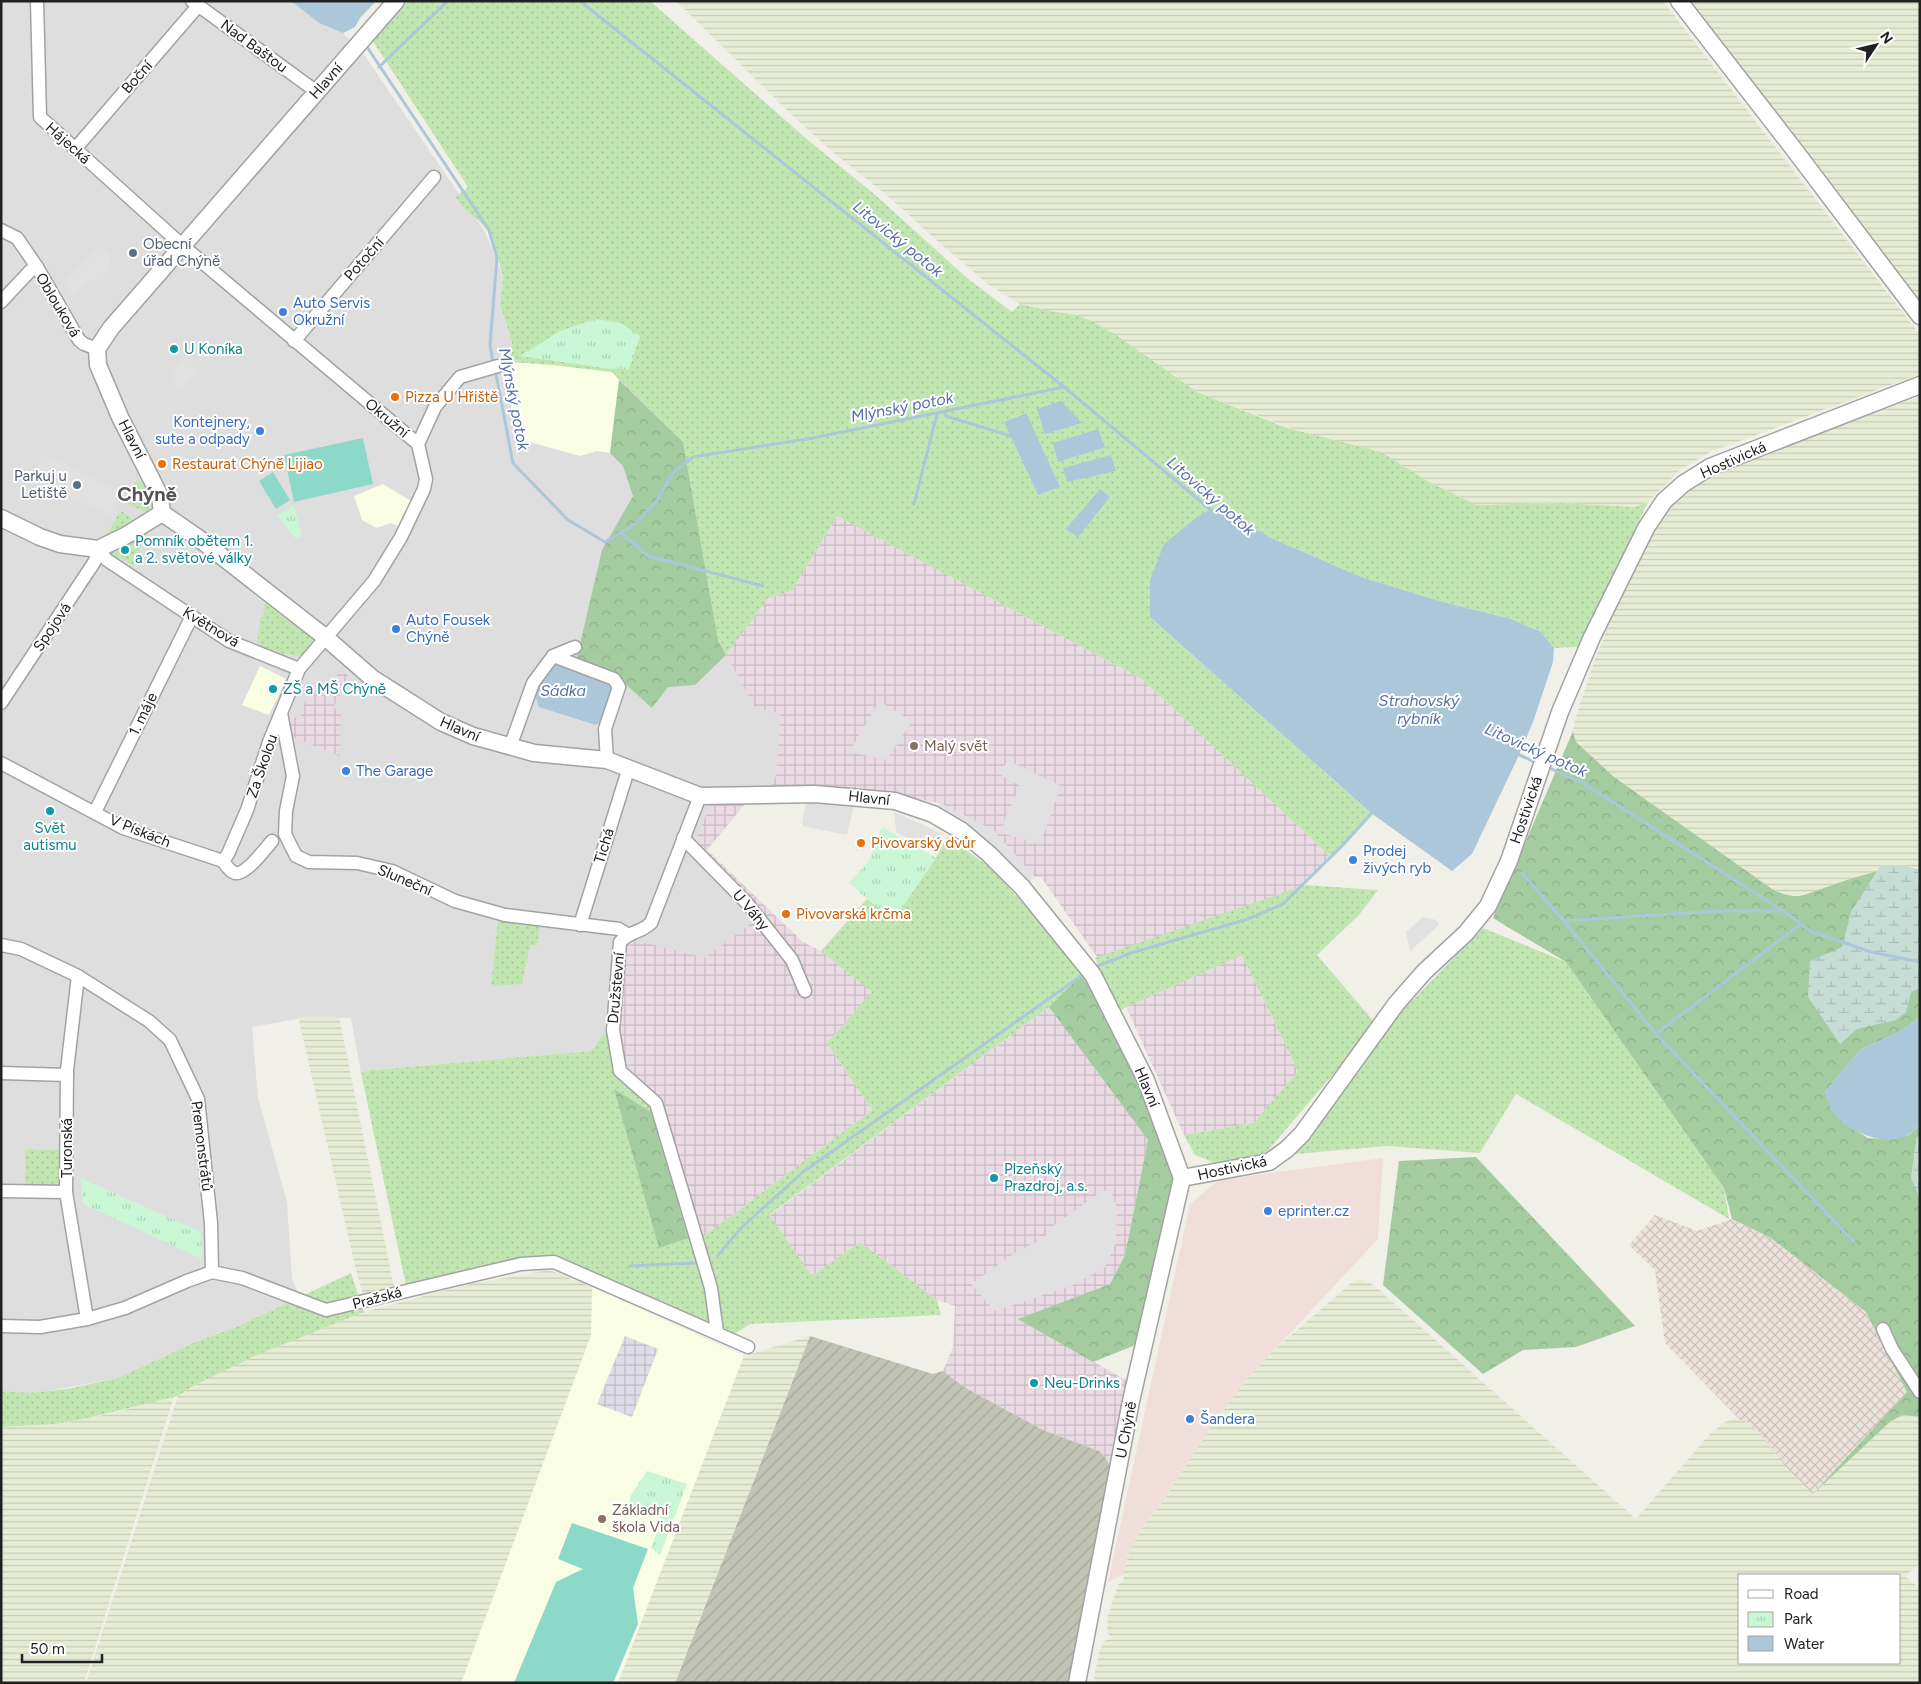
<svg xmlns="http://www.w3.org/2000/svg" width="1921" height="1684" font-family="Figtree,sans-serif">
<defs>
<pattern id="industrial-grid" width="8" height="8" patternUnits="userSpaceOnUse" patternTransform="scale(1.25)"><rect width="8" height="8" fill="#e9dae3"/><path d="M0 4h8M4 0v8" fill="none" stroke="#c8bbc2"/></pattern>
<pattern id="military-cross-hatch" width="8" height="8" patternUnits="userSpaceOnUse" patternTransform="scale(1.25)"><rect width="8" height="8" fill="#ece2d9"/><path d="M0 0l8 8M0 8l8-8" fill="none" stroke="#cac2ba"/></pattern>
<pattern id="construction-furrows" width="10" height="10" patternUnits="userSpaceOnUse" patternTransform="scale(1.25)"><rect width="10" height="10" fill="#c1c4b4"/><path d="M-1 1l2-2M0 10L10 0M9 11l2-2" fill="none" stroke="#a6a89a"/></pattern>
<pattern id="farmland-rules" width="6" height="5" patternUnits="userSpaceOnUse" patternTransform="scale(1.25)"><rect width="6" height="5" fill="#e7edd5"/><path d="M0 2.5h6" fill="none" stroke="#c6cbb7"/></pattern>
<pattern id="grass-dots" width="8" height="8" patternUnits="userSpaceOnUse" patternTransform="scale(1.25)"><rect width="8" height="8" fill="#c2e6b2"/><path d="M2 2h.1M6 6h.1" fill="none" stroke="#a6c599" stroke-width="1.8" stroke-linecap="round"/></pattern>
<pattern id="forest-crowns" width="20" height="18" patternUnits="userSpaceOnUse" patternTransform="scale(1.25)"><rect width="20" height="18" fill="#a5cca0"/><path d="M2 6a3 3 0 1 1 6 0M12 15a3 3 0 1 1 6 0" fill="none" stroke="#8eaf8a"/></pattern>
<pattern id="wetland-marsh" width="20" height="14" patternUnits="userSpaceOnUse" patternTransform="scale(1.25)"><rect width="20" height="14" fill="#c6ddd6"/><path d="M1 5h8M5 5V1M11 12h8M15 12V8" fill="none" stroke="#aabdb7"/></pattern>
<pattern id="park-tufts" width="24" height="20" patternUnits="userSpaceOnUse" patternTransform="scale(1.25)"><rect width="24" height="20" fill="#c9f6d5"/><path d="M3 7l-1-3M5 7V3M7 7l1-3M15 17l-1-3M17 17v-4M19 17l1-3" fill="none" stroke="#acd3b7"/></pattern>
<pattern id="plaza-grid" width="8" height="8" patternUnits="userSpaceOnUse" patternTransform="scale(1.25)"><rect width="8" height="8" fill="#dedce6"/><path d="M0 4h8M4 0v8" fill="none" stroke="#bebcc5"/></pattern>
</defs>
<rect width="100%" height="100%" fill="#f0efe8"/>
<polygon fill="#dfdede" points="1,1 291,1 319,23 343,33 365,56 485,232 503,277 500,305 512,342 510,362 612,372 683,442 781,714 776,775 771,786 713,787 711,808 690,853 744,907 755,920 706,959 632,939 617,1016 592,1051 372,1070 361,1073 351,1018 307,1017 252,1027 258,1098 287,1202 292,1279 300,1297 236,1327 195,1342 118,1378 32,1394 1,1391"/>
<polygon fill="#efded9" points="1383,1158 1378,1239 1247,1379 1216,1420 1159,1507 1146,1522 1129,1552 1123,1575 1108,1582 1190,1204 1219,1180"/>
<g fill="url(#industrial-grid)">
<polygon points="837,516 1142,679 1332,858 1281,903 1100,961 1041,877 1035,877 993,830 940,803 871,790 771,786 776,775 781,714 755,707 726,655 768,598 792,591"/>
<polygon points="339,671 351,677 333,707 341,712 340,756 290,736 290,716 300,719 305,702 313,690 326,696"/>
<polygon points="749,799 707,850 803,942 821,951 873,992 827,1043 872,1110 700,1239 622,1069 617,1016 624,946 632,939 705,958 754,921 744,907 690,854 711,803"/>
<polygon points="1242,955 1298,1071 1254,1123 1184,1135 1126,1007"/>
<polygon points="1049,1007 1148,1140 1125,1255 1110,1284 1019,1319 1129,1382 1109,1464 1105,1457 1099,1451 1043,1430 964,1387 943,1371 953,1347 955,1306 937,1300 860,1242 812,1276 769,1216"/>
</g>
<g fill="#f8fde4">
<polygon points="510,362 553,365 612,372 619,380 610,453 597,451 580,456 515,438 506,369"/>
<polygon points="383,484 411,501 400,527 391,523 376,528 362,520 354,496"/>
<polygon points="260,666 286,679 269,715 242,705"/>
<polygon points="592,1287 744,1356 618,1683 461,1683 591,1335"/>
</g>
<polygon fill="url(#military-cross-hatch)" points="1655,1215 1697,1231 1732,1219 1771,1238 1866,1312 1907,1392 1813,1495 1665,1343 1655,1270 1629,1245"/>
<polygon fill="url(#construction-furrows)" points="810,1336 933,1374 943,1371 964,1387 1043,1430 1099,1451 1105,1457 1109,1464 1112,1503 1072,1683 675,1683"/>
<g fill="url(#farmland-rules)" fill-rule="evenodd">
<polygon points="676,1 1663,1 1920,335 1920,374 1710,452 1680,470 1648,502 1635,507 1561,503 1477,505 1429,482 1197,392 1071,314 1050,311 1020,304 988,284 942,245 889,197 835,154 795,118"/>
<polygon points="1687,1 1920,1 1920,303"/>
<polygon points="1920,396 1920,870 1909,867 1889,870 1854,878 1799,896 1786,895 1772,889 1614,777 1576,742 1573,731 1576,717 1595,659 1624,588 1653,530 1665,511 1685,491 1724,469"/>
<polygon points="298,1016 339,1017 394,1287 363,1294 355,1266"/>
<polygon points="549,1270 592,1287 591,1335 461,1683 86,1683 178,1396 193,1386 257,1355 364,1312 466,1285"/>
<path d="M1359,1279L1364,1280L1375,1286L1636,1519L1711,1433L1725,1422L1734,1419L1743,1420L1749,1423L1759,1432L1786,1467L1813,1494L1891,1421L1903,1415L1920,1417V1564L1905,1576L1920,1589V1683H1093L1099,1653L1104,1641L1114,1638L1107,1633L1108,1616L1113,1600L1118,1585L1124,1580L1123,1575L1129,1552L1146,1522L1159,1507L1216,1420L1247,1379L1275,1349L1354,1281ZM1740,1575H1900V1663H1740Z"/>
<polygon points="810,1336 675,1683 618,1683 744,1356"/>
<polygon points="174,1396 84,1683 1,1683 1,1427 54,1424 84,1419 114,1413"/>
</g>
<g fill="url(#grass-dots)" fill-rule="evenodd">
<path d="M407,1H650L809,141L873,193L967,278L1012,312L1020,304L1050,311L1071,314L1090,320L1116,335L1197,392L1287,428L1381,452L1429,482L1477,505L1561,503L1635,507L1648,502L1578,647L1554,648L1541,632L1511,619L1443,602L1361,577L1269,537L1222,508L1150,617L1373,815L1332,858L1142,679L837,516L792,591L768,598L726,655L718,641L683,442L612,372L553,365L510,362L512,342L500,305L503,277L491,234L478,220L465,210L455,197L468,187L372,40ZM1025,413L1059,487L1038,495L1004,422Z"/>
<polygon points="137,479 151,491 152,500 149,510 144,512 125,502"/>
<polygon points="121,511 132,518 130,525 104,540 119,513"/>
<path d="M162,522C159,527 156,526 152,529C144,536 136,556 134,566L118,557L114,560L108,552Z"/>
<path d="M265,602L314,638L306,655C286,657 275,652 257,644L260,618L263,617Z"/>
<polygon points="947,837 991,868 1072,958 1081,975 1049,1007 769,1215 812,1276 860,1242 937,1300 941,1315 750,1324 729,1338 553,1262 407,1290 361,1073 372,1070 591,1051 617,1016 622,1069 663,1102 700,1239 872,1110 827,1043 872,992 821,951 867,899 893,920 936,858"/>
<polygon points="1305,885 1378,890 1359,915 1317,955 1376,1024 1264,1155 1217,1164 1195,1155 1184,1135 1254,1123 1298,1071 1242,955 1118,1011 1095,958"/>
<polygon points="498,919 539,925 538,945 530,945 522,984 491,986"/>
<polygon points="1483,928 1566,962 1724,1188 1729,1219 1516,1094 1480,1153 1387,1146 1295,1154 1398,1015"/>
<polygon points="25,1149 59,1150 60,1185 25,1185"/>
<polygon points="351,1273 364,1312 257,1355 193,1386 178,1396 84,1419 54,1424 1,1427 1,1391 30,1393 67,1389 118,1378 195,1342 236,1327"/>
</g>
<g fill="url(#forest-crowns)">
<polygon points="619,380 683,442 718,641 726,655 695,685 668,687 652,708 623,682 577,657 602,550 633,496 623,466 610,453"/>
<path d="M1573,731L1576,742L1614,777L1772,889C1780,893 1789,897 1799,896C1806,895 1814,891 1821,889C1848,880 1893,862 1920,870V1017L1899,1032L1860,1050L1825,1092L1832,1111L1844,1123L1868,1138L1886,1139L1909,1135L1920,1124V1417L1903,1415L1891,1421L1813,1494L1907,1392L1866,1312L1771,1238L1732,1219L1724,1188L1566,962L1493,918Z"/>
<polygon points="1081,975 1097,998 1141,1084 1176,1178 1138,1344 1093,1362 1018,1319 1110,1284 1125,1255 1148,1140 1049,1007"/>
<polygon points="614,1089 651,1112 688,1238 659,1248"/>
<polygon points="1476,1157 1635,1326 1576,1347 1523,1350 1483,1374 1383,1285 1399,1161"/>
</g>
<g fill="url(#wetland-marsh)">
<polygon points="1881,865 1905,865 1920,871 1920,988 1911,992 1906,1012 1896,1020 1857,1029 1840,1044 1808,997 1810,961 1842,947 1851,912"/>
<polygon points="1920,1134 1920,1199 1911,1178 1916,1139"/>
</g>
<g fill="url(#park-tufts)">
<polygon points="595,319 621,323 640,336 629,369 611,369 520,356 560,331"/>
<polygon points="294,505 302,536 296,539 277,516"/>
<polygon points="882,827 936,858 893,921 849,883 869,861"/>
<polygon points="81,1178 201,1232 202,1259 83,1204"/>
<polygon points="647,1471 687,1484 660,1555 651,1548 662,1518 628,1510 631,1495"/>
</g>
<g fill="#8dd9c9">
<polygon points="363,438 373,484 294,502 284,455"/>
<polygon points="273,472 290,500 276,509 259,481"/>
<polygon points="572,1523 648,1549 633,1588 638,1624 613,1683 514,1683 556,1582 583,1569 558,1559"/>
</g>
<g fill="#e1e1e1">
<polygon points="100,246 111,258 108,271 100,282 93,279 73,296 64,283"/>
<polygon points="184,356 199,370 179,392 171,379 176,374 172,370"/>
<polygon points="44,454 122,492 111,516 31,479"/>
<polygon points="879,701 912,721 887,760 849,752"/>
<polygon points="1008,760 1061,786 1040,844 1002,833 1005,818 1020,786 999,774"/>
<polygon points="807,794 856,796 847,835 802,826"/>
<polygon points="940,803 993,830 1035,877 1022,887 933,814"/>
<polygon points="894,812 943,834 926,848 896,832"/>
<polygon points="1423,917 1436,920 1439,925 1410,951 1406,932"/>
<polygon points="1110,1190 1117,1207 1116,1243 1105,1267 1076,1284 995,1311 971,1284 1023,1247 1024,1249 1033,1243 1037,1243 1051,1230 1050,1228 1102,1191"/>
</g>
<polygon fill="url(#plaza-grid)" points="625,1336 658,1349 632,1417 597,1404"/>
<g fill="#acc7da">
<polygon points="291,1 376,1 360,18 355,27 343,33 319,23"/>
<polygon points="1061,401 1082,423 1045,434 1037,409"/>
<polygon points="1026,413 1060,487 1038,495 1004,422"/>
<polygon points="1098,429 1105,447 1058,462 1053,443"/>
<polygon points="1111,455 1116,471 1067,482 1063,468"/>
<polygon points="1100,489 1110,497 1078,537 1066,529"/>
<polygon points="1222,508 1269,537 1361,577 1443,602 1511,619 1541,632 1554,648 1553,662 1533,722 1519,755 1472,854 1452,871 1371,813 1150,617 1150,580 1164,544 1197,517 1211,509"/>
<polygon points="560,664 610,684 613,692 602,721 596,725 539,707 535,695 545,672 552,665"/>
<path d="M1920,1017V1124C1916,1127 1913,1132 1908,1135C1886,1148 1845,1131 1832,1111C1829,1106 1827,1098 1825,1092L1860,1050L1899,1032Z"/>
</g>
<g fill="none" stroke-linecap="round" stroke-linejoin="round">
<g stroke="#acc7da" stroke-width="3">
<polyline points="580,1 1064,387 1212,511"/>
<polyline points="365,44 489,230 497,258 490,345 493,363"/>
<polyline points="379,67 448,1"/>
<polyline points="495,369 513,463 568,520 605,542 637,523 658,499 673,473 693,457 813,438 1064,387"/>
<polyline points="945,413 946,416 1014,437"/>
<polyline points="914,504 937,414"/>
<polyline points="621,533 648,556 763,586"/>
<polyline points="1515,753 1537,763"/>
<polyline points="1547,767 1583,783 1783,911 1812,932 1871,952 1920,962"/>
<polyline points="1522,873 1564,921 1718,911 1781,911"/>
<polyline points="1564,921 1656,1034 1801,924"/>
<polyline points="1095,967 1131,953 1248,919 1283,904 1343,845 1374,810"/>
<polyline points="1656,1034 1854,1242"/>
<polyline points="718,1255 742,1227 803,1172 1081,976"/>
<polyline points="630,1266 695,1263"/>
</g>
<g stroke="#a2a2a2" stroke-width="15">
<g id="minor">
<polyline points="37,1 40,117 183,246 418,444 426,479 424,489 401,537 374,581 299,669 229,641 107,560 98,549"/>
<polyline points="192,1 317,92"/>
<polyline points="75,149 198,6"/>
<polyline points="1,230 17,238 37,267"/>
<polyline points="1,302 30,271 37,267 79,340 84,344 97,349"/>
<polyline points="294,341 434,177"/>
<polyline points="418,444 435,407 460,377 498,366"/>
<polyline points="553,656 614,679 619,687 605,729 607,760"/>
<polyline points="1,703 95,561 98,549"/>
<polyline points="281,713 293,776 286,811 285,834 296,856 309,862 357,863 392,871 455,901 505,915 619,929 627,934"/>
<polyline points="510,747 533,683 553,656 575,647"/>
<path d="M1,763L123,828L223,861C226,865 229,871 235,873C246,875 265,849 272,841"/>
<path d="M700,796L651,923C639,934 631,930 620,942L613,1030L620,1071L656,1103L711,1288L717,1332"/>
<polyline points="95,812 192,616"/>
<polyline points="683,838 746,902 792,960 805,991"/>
<polyline points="223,861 228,854 247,810 269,742 299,669"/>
<polyline points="580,925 629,767"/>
<polyline points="1,945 21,949 78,976 149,1021 170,1040 198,1099 211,1223 212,1272"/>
<polyline points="78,976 67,1070 66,1192 87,1319"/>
<polyline points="1,1073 67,1075"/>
<polyline points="1,1191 66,1192"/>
<polyline points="1,1326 40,1327 87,1319 125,1308 187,1281 212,1272 242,1278 326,1310 521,1264 554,1262 748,1347"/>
<polyline points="1883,1329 1892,1349 1920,1392"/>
</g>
</g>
<g stroke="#a2a2a2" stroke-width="19">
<g id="tertiary">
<polyline points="1679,1 1796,152 1920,316"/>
<polyline points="162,513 197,537 325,637 372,678 441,722 473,736 534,753 607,760 700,796 815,794 895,801 933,814 962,831 989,854 1022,887 1093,975 1146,1080 1182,1178"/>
<polyline points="162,513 160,496 120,417 98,365 97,349 111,328 396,1"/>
<polyline points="1,518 40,537 60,544 98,549 125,536 162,513"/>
<polyline points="1182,1178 1269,1162 1287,1149 1302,1134 1396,1004 1424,972 1466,933 1488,906 1509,861 1560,712 1592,637 1646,528 1664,501 1683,484 1710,467 1920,385"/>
<polyline points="1077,1683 1131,1401 1182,1178"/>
</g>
</g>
<use href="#minor" stroke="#fff" stroke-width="12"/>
<use href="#tertiary" stroke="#fff" stroke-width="16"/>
</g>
<g fill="#5c6f8a" stroke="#fff" stroke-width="2">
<circle cx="133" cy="253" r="5"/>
<circle cx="77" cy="485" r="5"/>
</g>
<g fill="#3f7fe0" stroke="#fff" stroke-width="2">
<circle cx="283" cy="312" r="5"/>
<circle cx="260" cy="431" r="5"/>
<circle cx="396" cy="629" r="5"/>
<circle cx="346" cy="771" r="5"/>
<circle cx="1353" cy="860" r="5"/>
<circle cx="1268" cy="1211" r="5"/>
<circle cx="1190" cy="1419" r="5"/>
</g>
<g fill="#0f9aa8" stroke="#fff" stroke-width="2">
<circle cx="174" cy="349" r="5"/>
<circle cx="125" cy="550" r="5"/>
<circle cx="273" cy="689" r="5"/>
<circle cx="50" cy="811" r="5"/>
<circle cx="994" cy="1178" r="5"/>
<circle cx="1034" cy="1383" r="5"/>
</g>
<g fill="#e8710a" stroke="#fff" stroke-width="2">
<circle cx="395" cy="397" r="5"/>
<circle cx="162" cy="464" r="5"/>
<circle cx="861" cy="843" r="5"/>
<circle cx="786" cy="914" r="5"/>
</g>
<g fill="#8d6e63" stroke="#fff" stroke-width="2">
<circle cx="914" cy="746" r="5"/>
<circle cx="602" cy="1519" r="5"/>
</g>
<g text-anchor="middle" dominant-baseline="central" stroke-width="4" stroke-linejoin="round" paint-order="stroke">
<g font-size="15" fill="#212121" stroke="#fff">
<text transform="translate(254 46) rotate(36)">Nad Baštou</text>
<text transform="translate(137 77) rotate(-49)">Boční</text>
<text transform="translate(326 81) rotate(-49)">Hlavní</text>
<text transform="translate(68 143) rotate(42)">Hájecká</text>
<text transform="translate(364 259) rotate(-49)">Potoční</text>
<text transform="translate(58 305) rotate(59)">Oblouková</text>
<text transform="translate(387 418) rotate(40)">Okružní</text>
<text transform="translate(132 439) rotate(63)">Hlavní</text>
<text transform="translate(1733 460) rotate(-24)">Hostivická</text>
<text transform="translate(52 627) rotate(-56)">Spojová</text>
<text transform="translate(211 627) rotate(31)">Květnová</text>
<text transform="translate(143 714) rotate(-64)">1. máje</text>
<text transform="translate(460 729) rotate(23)">Hlavní</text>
<text transform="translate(262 766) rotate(-71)">Za Školou</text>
<text transform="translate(869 798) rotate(6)">Hlavní</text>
<text transform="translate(1526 810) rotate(-71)">Hostivická</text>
<text transform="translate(140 831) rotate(22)">V Pískách</text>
<text transform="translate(604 846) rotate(-73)">Tichá</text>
<text transform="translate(405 880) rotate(23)">Sluneční</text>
<text transform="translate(751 910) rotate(50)">U Váhy</text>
<text transform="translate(616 988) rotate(-85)">Družstevní</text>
<text transform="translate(1147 1087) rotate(67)">Hlavní</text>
<text transform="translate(202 1146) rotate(83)">Premonstrátů</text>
<text transform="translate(67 1148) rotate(-90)">Turonská</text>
<text transform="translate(1232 1168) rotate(-12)">Hostivická</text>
<text transform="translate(377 1298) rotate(-15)">Pražská</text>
<text transform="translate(1126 1430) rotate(-79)">U Chýně</text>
</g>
<g font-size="15" fill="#4e5e75" stroke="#fff" text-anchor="start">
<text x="143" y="244">Obecní<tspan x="143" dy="17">úřad Chýně</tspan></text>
<text x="67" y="476" text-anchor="end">Parkuj u<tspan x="67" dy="17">Letiště</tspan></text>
</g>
<g font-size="15" fill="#366cbe" stroke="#fff" text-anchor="start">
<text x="293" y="303">Auto Servis<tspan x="293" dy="17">Okružní</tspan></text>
<text x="250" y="422" text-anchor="end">Kontejnery,<tspan x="250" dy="17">sute a odpady</tspan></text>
<text x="406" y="620">Auto Fousek<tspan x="406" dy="17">Chýně</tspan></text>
<text x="356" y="771">The Garage</text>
<text x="1363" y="851">Prodej<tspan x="1363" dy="17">živých ryb</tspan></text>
<text x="1278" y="1211">eprinter.cz</text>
<text x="1200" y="1419">Šandera</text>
</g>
<g font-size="15" fill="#0d838f" stroke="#fff" text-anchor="start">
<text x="184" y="349">U Koníka</text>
<text x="135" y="541">Pomník obětem 1.<tspan x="135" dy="17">a 2. světové války</tspan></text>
<text x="283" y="689">ZŠ a MŠ Chýně</text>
<text x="50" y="828" text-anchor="middle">Svět<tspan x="50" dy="17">autismu</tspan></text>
<text x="1004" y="1169">Plzeňský<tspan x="1004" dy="17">Prazdroj, a.s.</tspan></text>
<text x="1044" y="1383">Neu-Drinks</text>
</g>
<g font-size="15" fill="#c56008" stroke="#fff" text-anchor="start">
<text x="405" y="397">Pizza U Hřiště</text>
<text x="172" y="464">Restaurat Chýně Lijiao</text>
<text x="871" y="843">Pivovarský dvůr</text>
<text x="796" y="914">Pivovarská krčma</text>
</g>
<g font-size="15" fill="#785e54" stroke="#fff" text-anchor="start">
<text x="924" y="746">Malý svět</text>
<text x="612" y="1510">Základní<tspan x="612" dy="17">škola Vida</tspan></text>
</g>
<g font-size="16" font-style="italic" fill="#546faa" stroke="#fff">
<text transform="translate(898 239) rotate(39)">Litovický potok</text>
<text transform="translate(514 399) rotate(79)">Mlýnský potok</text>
<text transform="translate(902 407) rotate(-11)">Mlýnský potok</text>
<text transform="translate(1211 496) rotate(41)">Litovický potok</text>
<text x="563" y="690">Sádka</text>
<text x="1419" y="700">Strahovský<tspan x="1419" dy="18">rybník</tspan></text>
<text transform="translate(1536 750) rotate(24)">Litovický potok</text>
</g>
<g font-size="20" font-weight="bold" fill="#545454" stroke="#fff">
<text x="147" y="494">Chýně</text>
</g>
</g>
<rect width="1921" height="1684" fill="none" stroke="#212121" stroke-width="5"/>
<rect x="1738" y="1574" width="162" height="90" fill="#ffffff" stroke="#a6a6a6"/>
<rect x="1748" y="1590" width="25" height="8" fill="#ffffff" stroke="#a6a6a6"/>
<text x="1784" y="1599" font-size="15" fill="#212121">Road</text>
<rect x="1748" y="1612" width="25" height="15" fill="url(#park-tufts)" stroke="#a6a6a6"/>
<text x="1784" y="1624" font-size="15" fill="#212121">Park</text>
<rect x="1748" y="1636" width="25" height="15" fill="#acc7da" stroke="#a6a6a6"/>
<text x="1784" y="1649" font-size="15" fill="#212121">Water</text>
<g transform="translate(1876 45) rotate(55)" stroke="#ffffff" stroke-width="4" paint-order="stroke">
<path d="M0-4L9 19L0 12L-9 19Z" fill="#212121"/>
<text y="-8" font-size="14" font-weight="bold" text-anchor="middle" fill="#212121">N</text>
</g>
<path d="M22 1654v8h80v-8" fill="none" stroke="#212121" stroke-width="2.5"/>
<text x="30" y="1654" font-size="15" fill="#212121" stroke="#ffffff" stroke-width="4" paint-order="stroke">50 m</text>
</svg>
